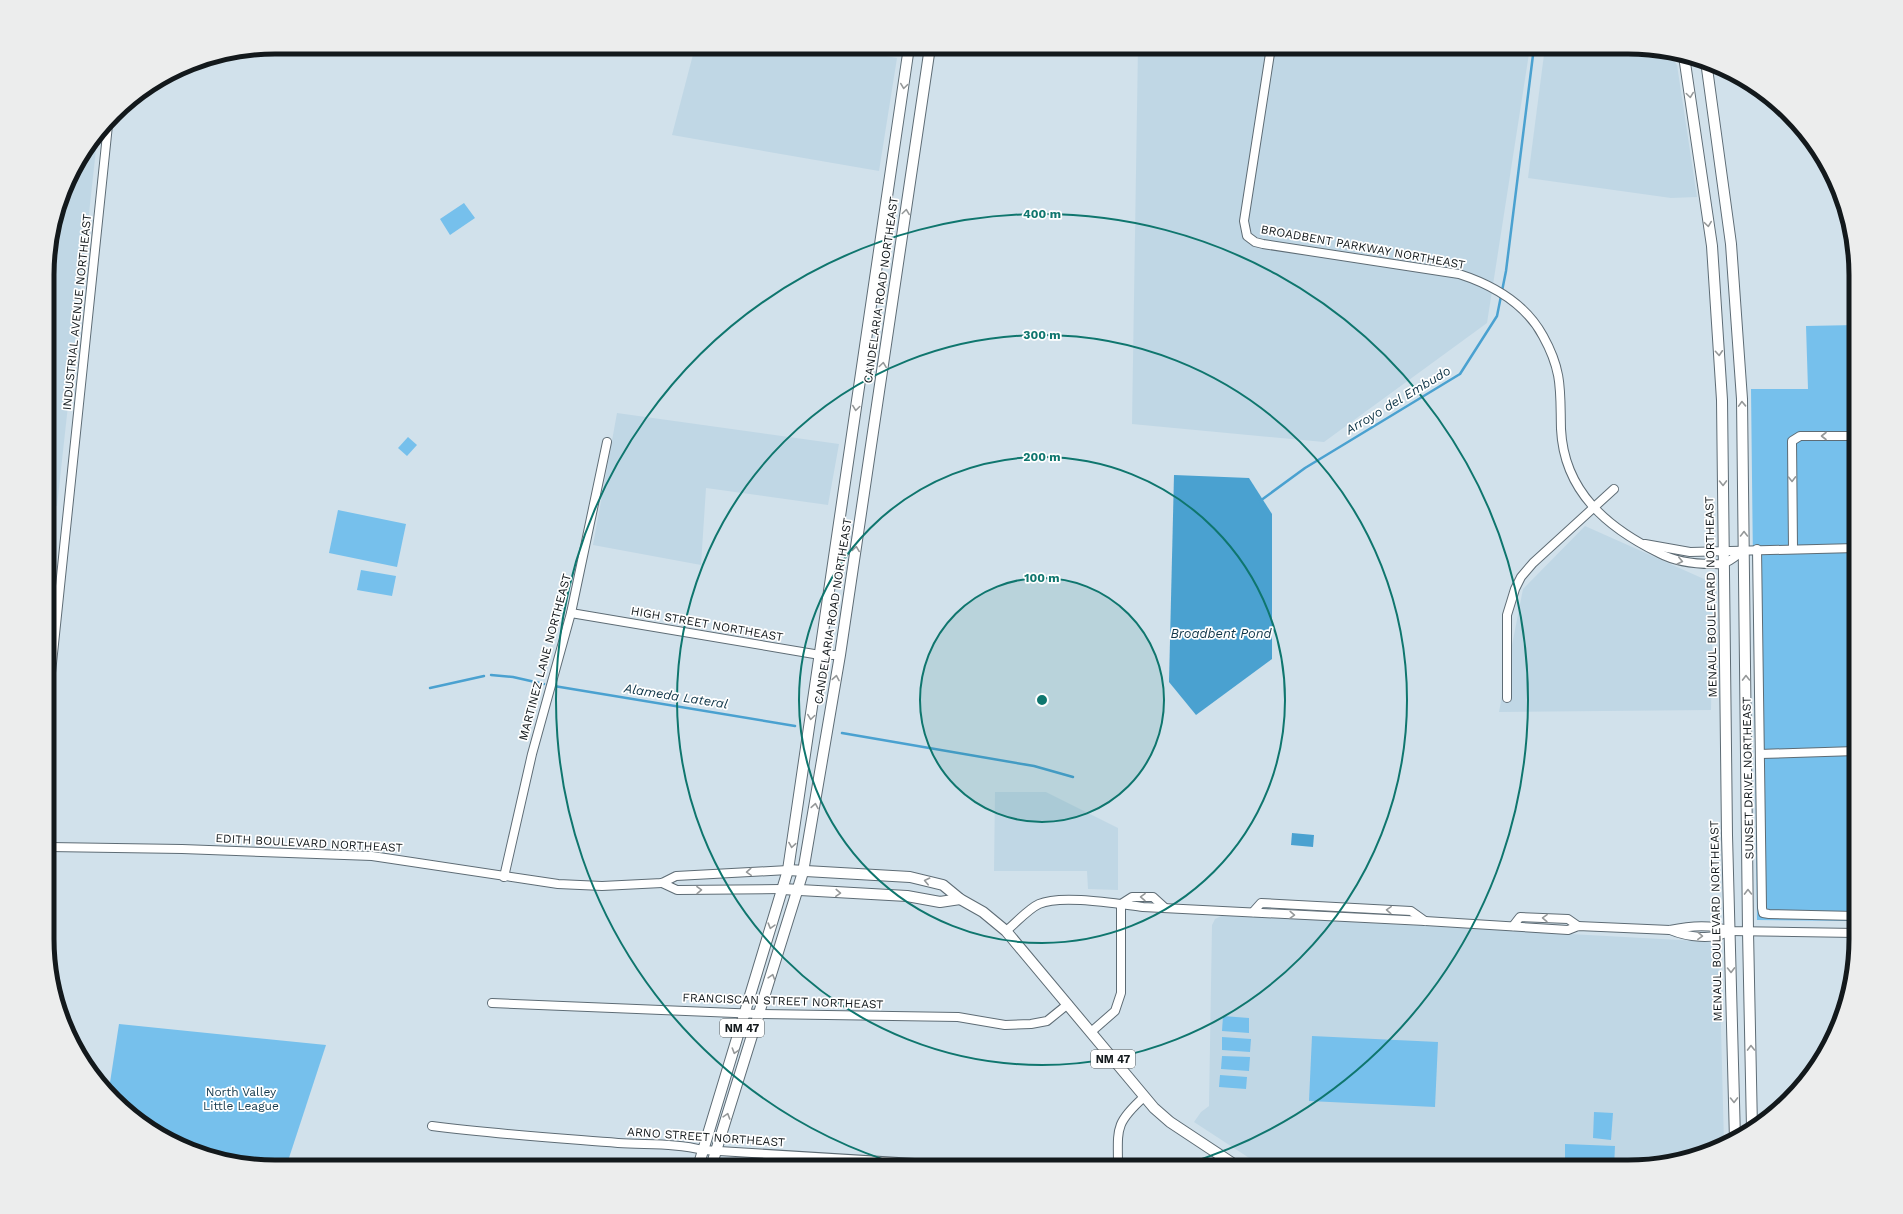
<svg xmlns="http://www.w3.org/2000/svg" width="1903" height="1214" font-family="'Work Sans',sans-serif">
<rect width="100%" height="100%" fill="#d1e1eb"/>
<g fill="#c0d7e5">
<polygon points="695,47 836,47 897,58 879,171 672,135"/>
<polygon points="1138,47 1530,47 1487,323 1324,442 1132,424"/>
<polygon points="1545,47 1612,47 1674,61 1677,65 1697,197 1671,198 1528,178"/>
<polygon points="97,140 57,506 49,506 49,246 71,174"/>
<polygon points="617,413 839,444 828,505 706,488 701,565 593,545"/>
<polygon points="1585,526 1713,583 1711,710 1499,712 1523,589"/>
<polygon points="995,792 1046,792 1118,828 1118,890 1088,889 1087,871 994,871"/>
<polygon points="1223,915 1716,942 1719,951 1724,1144 1687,1159 1642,1167 1263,1167 1194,1122 1201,1112 1209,1106 1212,925 1215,919"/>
</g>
<g fill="#76c0ec">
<polygon points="464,203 475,218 450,235 440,219"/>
<polygon points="1856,325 1856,921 1757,920 1751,389 1808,389 1806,326"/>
<polygon points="408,437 417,445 407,456 398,448"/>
<polygon points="338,510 406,524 397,567 329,553"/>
<polygon points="361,570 396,576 392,596 357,590"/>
<polygon points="1223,1016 1249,1018 1249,1033 1222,1031"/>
<polygon points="119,1024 326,1045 286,1167 216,1159 149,1129 109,1089"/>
<polygon points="1312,1036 1438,1042 1435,1107 1309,1101"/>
<polygon points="1222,1037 1251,1039 1250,1052 1222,1050"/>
<polygon points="1222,1056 1250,1057 1249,1071 1221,1069"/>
<polygon points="1220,1075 1247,1077 1246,1089 1219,1087"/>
<polygon points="1594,1112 1613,1113 1611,1140 1593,1138"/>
<polygon points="1565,1144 1615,1146 1614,1167 1565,1167"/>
</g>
<g fill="#4aa1d0">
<polygon points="1174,475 1249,478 1272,514 1272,659 1196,715 1169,682"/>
<polygon points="1292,833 1314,835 1313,847 1291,845"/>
</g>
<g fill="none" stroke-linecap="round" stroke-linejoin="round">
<g stroke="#4aa1d0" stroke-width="2.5">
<polyline points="1260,501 1305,468 1460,374 1497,316 1506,271 1534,47"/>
<polyline points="491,675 513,677 544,684"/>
<polyline points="554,686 795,726"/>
<polyline points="430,688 484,676"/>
<polyline points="842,733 1034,766 1073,777"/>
</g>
<g stroke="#5e6c75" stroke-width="10">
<g id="minor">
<path d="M1271,47L1244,221L1247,236L1255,242L1263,244L1459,274C1493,285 1525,303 1543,336C1563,372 1560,391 1561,429C1564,492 1608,528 1659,553C1676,562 1693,564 1712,564C1716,564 1721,565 1724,563C1731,561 1738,554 1744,550"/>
<polyline points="1645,544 1690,552 1856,548"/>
<polyline points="1757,549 1762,908 1763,913 1769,914 1856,916"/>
<polyline points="1793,549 1792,441 1800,436 1850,436 1855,442 1856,446"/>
<polyline points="571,613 820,655 840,655"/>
<polyline points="49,692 108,125"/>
<polyline points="1507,698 1507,615 1515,589 1521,577 1533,563 1614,489"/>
<polyline points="1760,754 1856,751"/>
<polyline points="49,847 182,849 372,856 558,884 602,886 662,883 676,876 788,870"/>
<polyline points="504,877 532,754 571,613 607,442"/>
<polyline points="662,883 677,890 782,889"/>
<polyline points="1121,904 1132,897 1153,897 1164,907"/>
<polyline points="1253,912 1261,903 1411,911 1425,921"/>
<polyline points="1513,926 1520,917 1568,919 1578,926"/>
<path d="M1670,930C1687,937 1713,941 1730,931"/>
<path d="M1006,931C1016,923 1028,909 1039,904C1061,894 1118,904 1143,907L1425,921L1568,930L1578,926L1670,930C1688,926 1712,924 1730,931L1856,933"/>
<polyline points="492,1003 759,1014 958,1017 1005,1025 1031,1024 1047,1021 1068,1004"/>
<polyline points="1091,1032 1115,1011 1121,993 1121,904"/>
<path d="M432,1126C494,1134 556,1138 618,1143C646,1145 676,1143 703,1150L979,1167"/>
<path d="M1118,1167C1118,1129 1114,1124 1144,1097"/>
</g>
</g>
<g stroke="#5e6c75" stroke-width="12">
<g id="major">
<polyline points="1684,56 1712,246 1722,400 1727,835 1735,1140"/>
<polyline points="1706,61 1731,244 1742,399 1748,931 1752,1129"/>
<polyline points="788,870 910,877 943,885 960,899 983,912 1006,931 1154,1108 1170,1122 1238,1167"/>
<polyline points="782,889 907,896 940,902 960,899"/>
<polyline points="698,1167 788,870 909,47"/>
<polyline points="711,1167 803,872 840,655 930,47"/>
</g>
</g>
<use href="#minor" stroke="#fff" stroke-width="8"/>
<use href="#major" stroke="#fff" stroke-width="10"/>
</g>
<defs><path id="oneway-chevron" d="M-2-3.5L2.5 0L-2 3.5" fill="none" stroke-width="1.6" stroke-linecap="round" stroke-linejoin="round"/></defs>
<g stroke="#959899">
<use href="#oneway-chevron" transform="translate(904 86) rotate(98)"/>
<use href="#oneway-chevron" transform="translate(1690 95) rotate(82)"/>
<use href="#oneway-chevron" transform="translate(906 212) rotate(-82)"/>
<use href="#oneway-chevron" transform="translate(1708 224) rotate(82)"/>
<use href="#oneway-chevron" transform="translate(1719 353) rotate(86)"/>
<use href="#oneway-chevron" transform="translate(883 365) rotate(-82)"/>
<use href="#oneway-chevron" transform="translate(1742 404) rotate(-92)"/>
<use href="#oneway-chevron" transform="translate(856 408) rotate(98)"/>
<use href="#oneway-chevron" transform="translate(1824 436) rotate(-180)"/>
<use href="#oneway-chevron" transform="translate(1792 479) rotate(89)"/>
<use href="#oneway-chevron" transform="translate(1723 483) rotate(89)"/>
<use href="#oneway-chevron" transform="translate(1744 534) rotate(-90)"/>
<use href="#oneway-chevron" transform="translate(856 549) rotate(-82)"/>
<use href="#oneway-chevron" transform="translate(1680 561) rotate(13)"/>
<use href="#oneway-chevron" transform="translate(836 678) rotate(-80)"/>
<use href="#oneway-chevron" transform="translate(1746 678) rotate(-91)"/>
<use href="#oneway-chevron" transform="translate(811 717) rotate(98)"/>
<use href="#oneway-chevron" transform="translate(815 806) rotate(-80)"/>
<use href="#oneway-chevron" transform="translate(792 845) rotate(99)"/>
<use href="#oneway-chevron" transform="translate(749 872) rotate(176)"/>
<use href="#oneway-chevron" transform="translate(927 881) rotate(-167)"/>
<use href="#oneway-chevron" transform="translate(699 890) rotate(-1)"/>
<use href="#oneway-chevron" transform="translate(1748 892) rotate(-91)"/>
<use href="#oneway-chevron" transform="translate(838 893) rotate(3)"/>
<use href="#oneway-chevron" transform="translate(1143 897) rotate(-179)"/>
<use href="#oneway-chevron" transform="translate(1389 910) rotate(-177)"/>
<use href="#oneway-chevron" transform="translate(1292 915) rotate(3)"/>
<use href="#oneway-chevron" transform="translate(1545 918) rotate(-178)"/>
<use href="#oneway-chevron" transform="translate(771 926) rotate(106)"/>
<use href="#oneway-chevron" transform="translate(1700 936) rotate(2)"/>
<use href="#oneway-chevron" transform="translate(1731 970) rotate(89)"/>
<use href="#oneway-chevron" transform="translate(772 977) rotate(-73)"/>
<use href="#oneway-chevron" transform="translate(1751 1048) rotate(-91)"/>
<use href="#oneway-chevron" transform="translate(735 1051) rotate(107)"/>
<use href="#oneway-chevron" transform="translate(1734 1100) rotate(89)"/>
<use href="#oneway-chevron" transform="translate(727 1116) rotate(-73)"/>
</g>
<circle cx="1042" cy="700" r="122" fill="#0f766e" fill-opacity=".12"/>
<g fill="none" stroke="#0f766e" stroke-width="2">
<circle cx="1042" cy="700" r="122"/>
<circle cx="1042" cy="700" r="243"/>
<circle cx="1042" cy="700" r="365"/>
<path d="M904 1166A486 486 0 1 1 1180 1166"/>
</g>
<g text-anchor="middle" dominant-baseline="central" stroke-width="3.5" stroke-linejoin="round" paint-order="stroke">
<g fill="#fff" stroke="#5a5e60" stroke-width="1">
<rect x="720" y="1019" width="44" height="18" rx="3"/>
<rect x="1091" y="1050" width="44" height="18" rx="3"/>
</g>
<g font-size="11" font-weight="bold" fill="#13191c">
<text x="742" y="1028">NM 47</text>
<text x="1113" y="1059">NM 47</text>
</g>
<g font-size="12" fill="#13191c" stroke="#fff">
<text transform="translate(1363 247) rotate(10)">BROADBENT PARKWAY NORTHEAST</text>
<text transform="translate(881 290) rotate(-82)">CANDELARIA ROAD NORTHEAST</text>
<text transform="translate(77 312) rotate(-84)">INDUSTRIAL AVENUE NORTHEAST</text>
<text transform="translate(1711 597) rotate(-91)">MENAUL BOULEVARD NORTHEAST</text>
<text transform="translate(833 611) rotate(-81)">CANDELARIA ROAD NORTHEAST</text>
<text transform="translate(707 624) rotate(10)">HIGH STREET NORTHEAST</text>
<text transform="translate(545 657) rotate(-75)">MARTINEZ LANE NORTHEAST</text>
<text transform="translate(1748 778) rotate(-91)">SUNSET DRIVE NORTHEAST</text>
<text transform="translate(309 843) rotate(3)">EDITH BOULEVARD NORTHEAST</text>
<text transform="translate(1716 921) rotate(-91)">MENAUL BOULEVARD NORTHEAST</text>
<text transform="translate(783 1001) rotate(2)">FRANCISCAN STREET NORTHEAST</text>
<text transform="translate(706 1137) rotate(4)">ARNO STREET NORTHEAST</text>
</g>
<g font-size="12" fill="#13394d" stroke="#fff">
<text x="241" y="1092">North Valley<tspan x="241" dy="14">Little League</tspan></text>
</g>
<g font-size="13" font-style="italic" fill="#0d3447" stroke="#fff">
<text transform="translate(1398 400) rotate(-31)">Arroyo del Embudo</text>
<text x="1221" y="633">Broadbent Pond</text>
<text transform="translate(676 696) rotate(9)">Alameda Lateral</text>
</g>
</g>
<path d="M0 0H1903V1214H0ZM275 54H1628A221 221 0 0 1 1849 275V939A221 221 0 0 1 1628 1160H275A221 221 0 0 1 54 939V275A221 221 0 0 1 275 54Z" fill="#eceded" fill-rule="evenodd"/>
<path fill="none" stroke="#13191c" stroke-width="5" d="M275 54H1628A221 221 0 0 1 1849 275V939A221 221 0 0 1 1628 1160H275A221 221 0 0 1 54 939V275A221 221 0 0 1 275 54Z"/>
<circle cx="1042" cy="700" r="6" fill="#0f766e" stroke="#fff" stroke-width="2"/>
<g font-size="12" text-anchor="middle" font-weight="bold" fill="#0f766e" stroke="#fff" stroke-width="3.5" stroke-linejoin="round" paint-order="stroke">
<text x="1042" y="218">400 m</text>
<text x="1042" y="339">300 m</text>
<text x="1042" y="461">200 m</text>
<text x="1042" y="582">100 m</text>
</g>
</svg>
